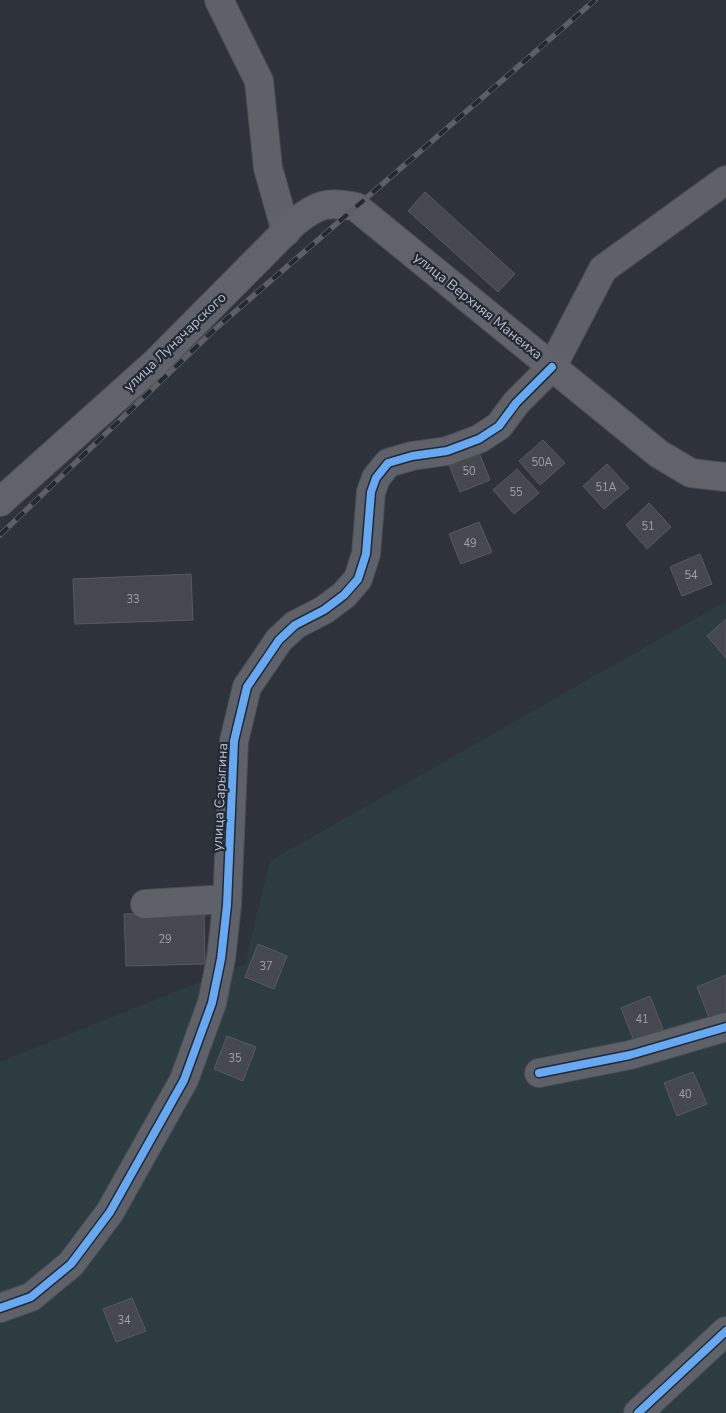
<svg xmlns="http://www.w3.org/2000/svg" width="726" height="1413" font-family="'Nunito Sans',sans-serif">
<rect width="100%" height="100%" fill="#2e323a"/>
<polygon fill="#2c3c40" points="726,601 726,1413 0,1413 0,1062 245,964 270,861"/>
<g fill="#45484f" stroke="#575a61">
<polygon points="425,192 515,274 498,292 408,211"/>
<polygon points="543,440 565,463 540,485 519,461"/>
<polygon points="478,450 490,480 460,492 448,462"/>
<polygon points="607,464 629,488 604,509 583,486"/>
<polygon points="517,469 539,493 514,514 493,490"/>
<polygon points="649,503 671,527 647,549 626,525"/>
<polygon points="479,522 492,552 461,564 449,534"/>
<polygon points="700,554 712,584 682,596 670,567"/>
<polygon points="191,574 193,620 75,624 73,579"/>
<polygon points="726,619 726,658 707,636"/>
<polygon points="204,912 205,964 126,966 124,914"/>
<polygon points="258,944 287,956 274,989 245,977"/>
<polygon points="726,975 726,1013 710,1020 697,987"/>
<polygon points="650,996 663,1029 634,1041 621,1008"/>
<polygon points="227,1036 256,1047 243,1081 214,1069"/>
<polygon points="693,1072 707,1104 677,1116 664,1083"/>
<polygon points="132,1298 146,1331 116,1342 103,1309"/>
</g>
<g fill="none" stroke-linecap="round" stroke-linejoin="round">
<g stroke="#4a4d53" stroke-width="30">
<g id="minor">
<polyline points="219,0 259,81 268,168 286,232"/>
<polyline points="145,904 227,899"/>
<polyline points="539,1073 630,1055 726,1027"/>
<polyline points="0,1308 31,1297 71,1264 110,1212 184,1080 212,1003 221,959 227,905 234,741 247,687 279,640 295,625 324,610 344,595 358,579 366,554 371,492 376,478 388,463 412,456 447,451 479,439 499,426 516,403 552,367 603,269 726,180"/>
<polyline points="638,1413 726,1331"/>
</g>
</g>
<g stroke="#4c4f56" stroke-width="30">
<path id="major" d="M0,502L154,364L295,222C318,204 327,201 356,207L659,454L691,473L726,477"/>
</g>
<use href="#minor" stroke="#5e6168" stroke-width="28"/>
<use href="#major" stroke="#60636a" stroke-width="28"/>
<g stroke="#5c5f66" stroke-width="5.5">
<polyline id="rail" points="0,535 215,329 595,0"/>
</g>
<use href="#rail" stroke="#222834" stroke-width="4" stroke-dasharray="11" stroke-linecap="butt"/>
<g stroke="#222834" stroke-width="11">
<g id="cycleway">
<polyline points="539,1073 630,1055 726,1027"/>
<polyline points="0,1308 31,1297 71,1264 110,1212 184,1080 212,1003 221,959 227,905 234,741 247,687 279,640 295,625 324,610 344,595 358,579 366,554 371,492 376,478 388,463 412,456 447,451 479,439 499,426 516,403 552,367"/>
<polyline points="638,1413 726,1331"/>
</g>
</g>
<use href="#cycleway" stroke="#66a8f1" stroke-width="8"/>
</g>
<g text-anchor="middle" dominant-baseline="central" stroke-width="4.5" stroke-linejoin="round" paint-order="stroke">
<g font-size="11" fill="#9da0aa">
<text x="542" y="462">50А</text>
<text x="469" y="471">50</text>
<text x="606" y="487">51А</text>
<text x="516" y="492">55</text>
<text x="648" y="526">51</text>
<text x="470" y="543">49</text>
<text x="691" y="575">54</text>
<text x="133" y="599">33</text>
<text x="165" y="939">29</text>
<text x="266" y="966">37</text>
<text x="642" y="1019">41</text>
<text x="235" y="1058">35</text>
<text x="685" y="1094">40</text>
<text x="124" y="1320">34</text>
</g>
<g font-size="14" fill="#babec9" stroke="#222834">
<text transform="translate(478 306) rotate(39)">улица Верхняя Манеиха</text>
<text transform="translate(175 342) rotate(-44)">улица Луначарского</text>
<text transform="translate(220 797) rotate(-87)">улица Сарыгина</text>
</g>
</g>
</svg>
